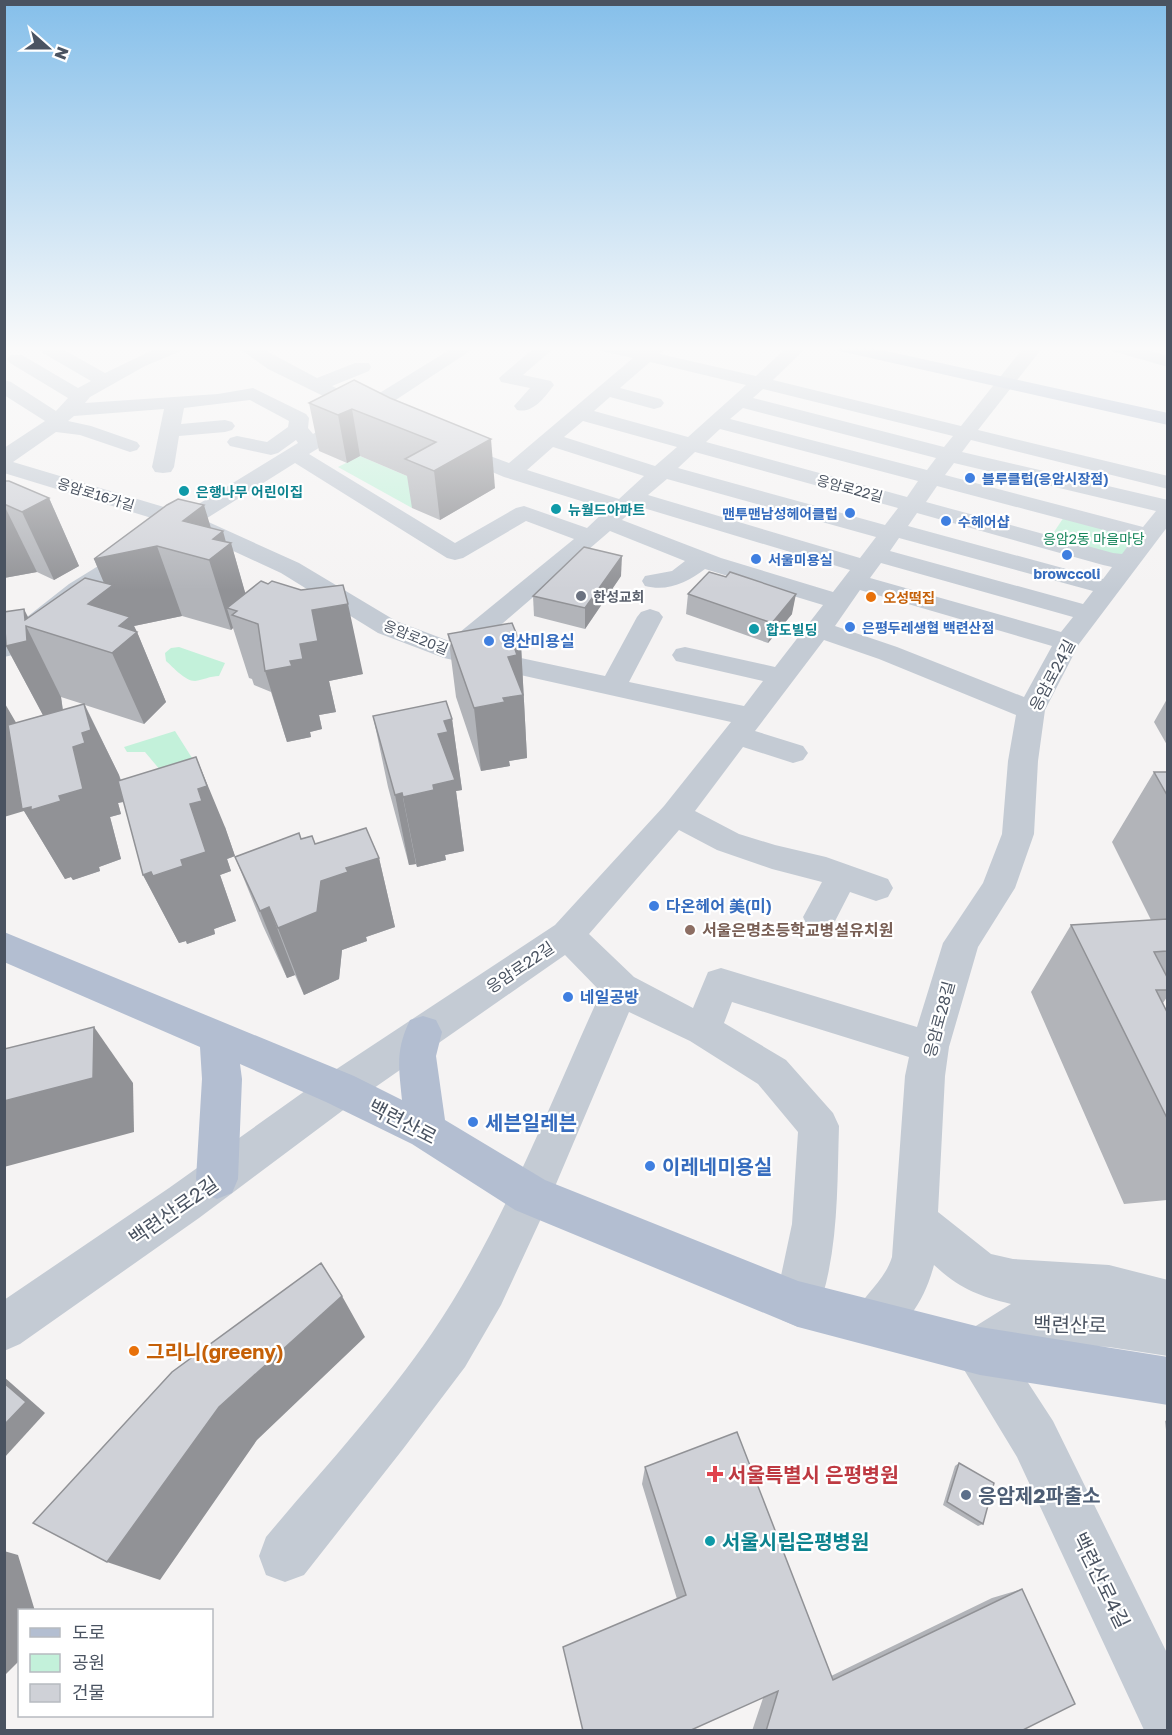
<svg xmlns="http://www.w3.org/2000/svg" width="1172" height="1735" font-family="'Golos Text','Noto Sans KR',sans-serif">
<rect width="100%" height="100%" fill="#f5f3f3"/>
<g fill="#c3f1da">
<polygon points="360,456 442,491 412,508 338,467"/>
<polygon points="1066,514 1135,535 1134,558 1061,542 1054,532"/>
<path d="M179,647L225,663L219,676C210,676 203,680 195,681C185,681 173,667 166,661L165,653L171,648Z"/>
<polygon points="175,731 199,769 166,777 145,752 127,752 124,747"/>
</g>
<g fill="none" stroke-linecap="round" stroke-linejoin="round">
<g fill="#c4cbd4" fill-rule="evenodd">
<path d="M41,347H59L105,373L159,347H184L181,351L145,366L90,397L85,403L218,394L253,388L306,414L309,418L308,428L313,434L352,410L268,369L237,347H259L317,378L355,363H369L371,367L369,371L332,386L365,402L454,347H476L379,411L376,415L369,417L309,454L455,543L516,508L524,506L587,528L607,509L504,477L445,452L442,448L445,444L452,442L509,463L633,358L601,351L598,347H631L643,350L646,347H666L660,354L756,376L787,347H807L773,380L961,426L1024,347H1043L978,430L1168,476V489L971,440L962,452L1168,500V526L1079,644L1045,710L1038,761L1034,834L1015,888L978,947L949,1047L945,1076L938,1212L991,1254L1013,1259L1109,1265L1168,1280V1356L1109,1347L1034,1343L1012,1358L1053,1421L1168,1655V1730H1144L1017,1457L963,1368L956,1351L963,1334L1011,1304C978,1296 959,1288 934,1265C925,1299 906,1331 873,1345L857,1338L850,1322C861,1296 884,1283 892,1257L905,1076L909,1057L732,1002L724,1023L786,1060L833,1113L839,1126C837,1189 839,1261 814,1320L798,1327L782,1320L775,1304L792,1224L798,1132L758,1084L690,1041L629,1012L545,1210L501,1305L465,1367L403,1449L304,1575L285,1582L266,1575L259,1556L266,1537C322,1470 383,1405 432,1333C501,1232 550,1103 601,992L565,955L354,1102L199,1218L20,1344L4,1351V1300L169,1188L326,1076L555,925L664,806L731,722L444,658L378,633L281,573L188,530L87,594L13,655L4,657V635L69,584L168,523L4,473V448L45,421L4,395V380L11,382L56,411L68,398L10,363L7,359L10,355H22L78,388L91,381L43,353ZM650,362L746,385L688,437L594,411L610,397L654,409L661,407L664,403L661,399L620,388ZM763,389L953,436L944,447L753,398ZM250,400L289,421L288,427L267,442L237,436L230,438L227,442L230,446L271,455L278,453L296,440L298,443L184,513L13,462L56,432L80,435L130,452L137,450L140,446L137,442L91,426L68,421L74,416L164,409L152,467L155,472L163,473L171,472L174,467L179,436L225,432L232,430L235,426L232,422L225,420L181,424L184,408ZM743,408L936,458L927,470L730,419ZM583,421L677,447L655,466L564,437ZM720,429L918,481L907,497L706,442ZM553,447L644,476L619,499L527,470ZM695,452L898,508L885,525L678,468ZM295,463L447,558L455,560L463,558L526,521L574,539L449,641L396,621L299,563L204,520ZM954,463L1156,511L1143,527L945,475ZM667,479L876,537L860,558L648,495ZM937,486L1134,538L1122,554L1113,553L926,502ZM637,506L850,570L833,592L721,558L622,520ZM917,513L1103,565L1112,567L1103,579L908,526ZM610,531L685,561L672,571L645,576L642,581L645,586C668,592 688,582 705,569L823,605L775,667L685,647L676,649L672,655L676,661L763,681L744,706L629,682L663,617L659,612L650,609L641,612L637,617L605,676L474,648ZM899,538L1093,591L1083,604L890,551ZM881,563L1073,617L1061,632L870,578ZM860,590L1052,646L1024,697L897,647L835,626ZM824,640L879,659L1016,715L1008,761L1002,834L983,883L943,943L917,1027L721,968L708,972L693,1008L634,977L589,934L679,830L717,850L772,869L822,882L803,917L808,927L820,931L832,927L850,892L876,901L888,897L893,888L888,879L826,857L775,845L739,834L695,811L743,747L793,763L803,760L808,753L803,746L755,731Z"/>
<path d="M535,347H555L523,375L551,381L554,385C545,397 533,414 517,410L514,406L530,388L501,382L499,378Z"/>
<polygon points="1109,347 1137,347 1168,356 1168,367 1112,351"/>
</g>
<g fill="#b3bed1" fill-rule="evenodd">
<polygon points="835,347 868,347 1168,413 1168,425 844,352 838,351"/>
<path d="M4,932L354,1076L402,1100C399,1068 395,1051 410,1020L423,1016L436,1020L442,1032L436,1056L445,1120L545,1180L798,1281L980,1327L1168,1357V1405L980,1375L798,1327L515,1210L412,1144L326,1102L240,1064L242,1079L238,1179L232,1193L217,1199L202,1193L196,1179L202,1079L200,1047L4,962Z"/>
</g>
</g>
<g fill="#b2b4b9" fill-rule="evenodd">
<polygon points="354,380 495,488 440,520 412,508 407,476 360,456 347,463 319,451 309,403"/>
<polygon points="4,481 49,498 79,566 54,580 37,572 4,578"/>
<path d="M211,528L226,542L231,543L245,593L363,674L329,681L336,712L319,715L322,729L310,732L311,737L287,742L271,692L254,685L252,679L249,678L233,628L231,630L182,616L134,626L137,632L166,702L144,724L85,705L119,775L121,780L225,827L235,856L227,859L231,871L220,875L236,921L214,929L215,934L187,944L186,941L179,943L143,875L124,802L118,803L121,814L110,817L121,859L99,867L100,871L73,880L71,877L65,879L24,811L16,723L43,715L6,646L28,617L104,583L94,559ZM61,697L83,704L63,710Z"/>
<polygon points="621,576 585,629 534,616 533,596"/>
<polygon points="688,594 792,614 768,643 686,614"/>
<polygon points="448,634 521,645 527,758 509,761 510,766 481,771 456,697"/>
<polygon points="1167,699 1167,745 1154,722"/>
<polygon points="373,716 452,719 462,790 456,791 464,851 445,855 446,860 417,867 416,864 409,865 388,787"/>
<polygon points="1154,772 1167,772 1167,997 1163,1003 1167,1012 1167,1200 1124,1204 1031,992 1071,925 1151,920 1112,842"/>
<polygon points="301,839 315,844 379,858 395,927 366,937 367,941 342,950 339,979 304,995 295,975 287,978 263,926 235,857"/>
<polygon points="1167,1420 1167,1438 1165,1421"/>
<polygon points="959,1463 983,1524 978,1526 943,1505 955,1466"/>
<polygon points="645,1467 831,1676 992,1598 1022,1589 1021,1731 752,1731 763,1698 677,1599 642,1484"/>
</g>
<g fill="#919296">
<polygon points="352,409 360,456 347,463 338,415"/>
<polygon points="491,439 495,488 440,520 434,471"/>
<polygon points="49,498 79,566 54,580 22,512"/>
<polygon points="4,505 37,572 4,578"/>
<polygon points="204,505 214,538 223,531 227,546 231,543 251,613 237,611 227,608 233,628 231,630 209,560 183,521"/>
<polygon points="157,546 182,616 134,626 137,632 166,702 144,724 112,653 88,604 107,590 94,559"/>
<polygon points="622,556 621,576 585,629 585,608"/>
<polygon points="796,594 792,614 768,643 772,623"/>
<polygon points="348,604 363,674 329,681 336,712 319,715 322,729 310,732 311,737 287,742 265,671 290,661 300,644 312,610"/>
<polygon points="24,609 34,629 25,620"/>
<polygon points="26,626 61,697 63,712 44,717 6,646"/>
<polygon points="521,645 527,758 509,761 510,766 481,771 474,708 503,698 508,657 514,646"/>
<polygon points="4,702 59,796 73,747 82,733 84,704 119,775 126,801 118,803 121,814 110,817 121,859 99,867 100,871 73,880 71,877 65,879 24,811 4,817"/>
<polygon points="452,719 462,790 456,791 464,851 445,855 446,860 417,867 403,797 433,785 438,734 444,721"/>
<polygon points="196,757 225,827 235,856 227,859 231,871 220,875 236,921 214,929 215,934 187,944 186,941 179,943 143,875 181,860 190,804 198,789"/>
<polygon points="402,793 416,864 409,865 395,795"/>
<polygon points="379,858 395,927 366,937 367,941 342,950 339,979 304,995 278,928 321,881 346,868"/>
<polygon points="269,907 295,975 287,978 260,911"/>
<polygon points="94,1027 133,1083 134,1132 4,1167 4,1101"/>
<polygon points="342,1296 365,1337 257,1440 160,1580 107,1562 219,1407"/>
<polygon points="4,1377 45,1413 4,1458"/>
<polygon points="4,1551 18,1555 35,1611 20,1611 20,1660 4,1676"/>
</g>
<g fill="#cfd1d7" stroke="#919296" stroke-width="1.5">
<polygon points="354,380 390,398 491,439 434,471 405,459 436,442 352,409 338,415 309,403"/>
<polygon points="4,481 9,481 49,498 22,512 4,504"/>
<polygon points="178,499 204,505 183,521 223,531 213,539 231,543 209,560 157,546 94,559 167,505"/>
<polygon points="584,547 622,556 585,608 533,596"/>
<polygon points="709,572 726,577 730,572 796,594 772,623 688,594"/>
<polygon points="85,578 113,585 88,604 130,617 119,626 137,632 112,653 26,626 27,641 6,646 4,612 24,609 25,620"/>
<polygon points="261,581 268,584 272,581 301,590 343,585 348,604 312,610 318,641 300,644 303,659 290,661 292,666 265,671 258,624 232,615 237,611 227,608"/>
<polygon points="512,623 521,645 514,646 517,655 508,657 523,695 503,698 505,702 474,708 448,634"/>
<polygon points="446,701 452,719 444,721 448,732 438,734 455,780 433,785 434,790 403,797 402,793 395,795 373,716"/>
<polygon points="84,704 91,730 82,733 85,743 73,747 83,789 59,796 61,801 31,810 31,807 22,809 8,725"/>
<polygon points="196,757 207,786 198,789 202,801 190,804 206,852 181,860 183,866 153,876 151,872 143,875 118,781"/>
<polygon points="1154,772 1167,772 1167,795"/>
<polygon points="366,828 379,858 346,868 348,872 321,881 317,912 278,928 269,907 260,911 235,857 299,833 301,839 312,836 315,844"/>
<polygon points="1167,919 1167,951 1154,952 1167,977 1167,990 1156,990 1167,1012 1167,1118 1071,925"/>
<polygon points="94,1027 93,1078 4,1101 4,1049"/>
<polygon points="321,1263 342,1296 219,1407 107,1562 33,1523 172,1372"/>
<polygon points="4,1383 26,1402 4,1425"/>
<polygon points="737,1432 833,1680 1022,1589 1075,1704 1021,1731 766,1731 778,1691 689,1731 583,1731 563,1647 686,1595 645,1467"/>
<polygon points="959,1463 994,1483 983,1524 947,1502"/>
</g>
<linearGradient id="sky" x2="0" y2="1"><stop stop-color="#85bfea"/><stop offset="0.59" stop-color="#fafafa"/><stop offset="1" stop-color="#fafafa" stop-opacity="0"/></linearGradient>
<rect width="1172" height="590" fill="url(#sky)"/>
<g fill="#3f7fe0" stroke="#fff" stroke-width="2">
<circle cx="970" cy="478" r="6"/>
<circle cx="850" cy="513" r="6"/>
<circle cx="946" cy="521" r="6"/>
<circle cx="1067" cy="555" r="6"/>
<circle cx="756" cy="559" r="6"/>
<circle cx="850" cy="627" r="6"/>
<circle cx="489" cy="641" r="6"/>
<circle cx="654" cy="906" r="6"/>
<circle cx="568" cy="997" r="6"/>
<circle cx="473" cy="1122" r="6"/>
<circle cx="650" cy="1166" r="6"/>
</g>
<g fill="#0f9aa8" stroke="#fff" stroke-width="2">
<circle cx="184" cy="491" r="6"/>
<circle cx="556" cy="509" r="6"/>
<circle cx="754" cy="629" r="6"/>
<circle cx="710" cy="1541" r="6"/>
</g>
<circle fill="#6b7280" stroke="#fff" stroke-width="2" cx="581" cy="596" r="6"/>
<g fill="#e8710a" stroke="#fff" stroke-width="2">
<circle cx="871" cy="597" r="6"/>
<circle cx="134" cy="1351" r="6"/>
</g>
<circle fill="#8d6e63" stroke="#fff" stroke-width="2" cx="690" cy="930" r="6"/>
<path fill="#e0444e" stroke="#fff" stroke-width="2" d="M712 1465h6v6h6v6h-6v6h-6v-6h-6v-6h6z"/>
<circle fill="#5c6f8a" stroke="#fff" stroke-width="2" cx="966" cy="1495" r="6"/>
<g text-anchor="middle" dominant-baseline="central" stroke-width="4.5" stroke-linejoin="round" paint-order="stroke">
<g font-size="14" font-weight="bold" fill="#366cbe" stroke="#fff" text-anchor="start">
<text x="982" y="478">블루클럽(응암시장점)</text>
<text x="838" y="513" text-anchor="end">맨투맨남성헤어클럽</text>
<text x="958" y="521">수헤어샵</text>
<text x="768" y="559">서울미용실</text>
<text x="1067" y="573" text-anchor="middle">browccoli</text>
<text x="862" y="627">은평두레생협 백련산점</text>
</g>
<g font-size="14" fill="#4a5361" stroke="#fff">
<text transform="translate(850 488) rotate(15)">응암로22길</text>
<text transform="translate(96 494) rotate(17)">응암로16가길</text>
<text transform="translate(416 637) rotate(22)">응암로20길</text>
</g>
<g font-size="14" font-weight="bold" fill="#0d838f" stroke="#fff" text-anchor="start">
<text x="196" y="491">은행나무 어린이집</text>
<text x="568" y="509">뉴월드아파트</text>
<text x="766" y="629">합도빌딩</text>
</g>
<g font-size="14" fill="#17865c" stroke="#fff">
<text x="1094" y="538">응암2동 마을마당</text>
</g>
<g font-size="14" font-weight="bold" fill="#5b616d" stroke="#fff" text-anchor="start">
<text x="593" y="596">한성교회</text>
</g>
<g font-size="14" font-weight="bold" fill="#c56008" stroke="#fff" text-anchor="start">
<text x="883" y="597">오성떡집</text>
</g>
<g font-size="16" font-weight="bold" fill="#366cbe" stroke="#fff" text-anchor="start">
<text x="501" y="641">영산미용실</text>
<text x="666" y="906">다온헤어 美(미)</text>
<text x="580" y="997">네일공방</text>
</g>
<g font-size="16" fill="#4a5361" stroke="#fff">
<text transform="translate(1052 675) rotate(-62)">응암로24길</text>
<text transform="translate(520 967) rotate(-34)">응암로22길</text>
<text transform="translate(939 1019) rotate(-75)">응암로28길</text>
</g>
<g font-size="16" font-weight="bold" fill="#785e54" stroke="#fff" text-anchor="start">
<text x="702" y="930">서울은명초등학교병설유치원</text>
</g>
<g font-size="20" fill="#4a5361" stroke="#fff">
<text transform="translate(403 1121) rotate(27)">백련산로</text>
<text transform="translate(173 1210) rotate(-35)">백련산로2길</text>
<text transform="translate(1070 1324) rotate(1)">백련산로</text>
<text transform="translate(1102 1580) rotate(64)">백련산로4길</text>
</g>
<g font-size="20" font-weight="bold" fill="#366cbe" stroke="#fff" text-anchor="start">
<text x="485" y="1122">세븐일레븐</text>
<text x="662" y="1166">이레네미용실</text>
</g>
<g font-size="20" font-weight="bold" fill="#c56008" stroke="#fff" text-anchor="start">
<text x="146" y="1351">그리니(greeny)</text>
</g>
<g font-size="20" font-weight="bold" fill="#be3a42" stroke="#fff" text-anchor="start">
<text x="728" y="1474">서울특별시 은평병원</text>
</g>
<g font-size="20" font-weight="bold" fill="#4e5e75" stroke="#fff" text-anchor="start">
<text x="978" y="1495">응암제2파출소</text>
</g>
<g font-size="20" font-weight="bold" fill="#0d838f" stroke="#fff" text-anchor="start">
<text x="722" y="1541">서울시립은평병원</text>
</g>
</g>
<rect width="1172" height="1735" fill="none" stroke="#4a5361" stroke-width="12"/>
<rect x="18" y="1609" width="195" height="108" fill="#ffffff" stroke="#b7bac0" stroke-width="1.5"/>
<rect x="30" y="1628" width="30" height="9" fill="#b3bed1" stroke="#b7bac0" stroke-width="1.5"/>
<text x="72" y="1639" font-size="18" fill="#4a5361">도로</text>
<rect x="30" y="1654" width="30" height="18" fill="#c3f1da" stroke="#b7bac0" stroke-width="1.5"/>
<text x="72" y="1669" font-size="18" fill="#4a5361">공원</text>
<rect x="30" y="1684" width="30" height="18" fill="#cfd1d7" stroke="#b7bac0" stroke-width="1.5"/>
<text x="72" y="1699" font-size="18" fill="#4a5361">건물</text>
<g transform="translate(48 48) rotate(111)" stroke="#ffffff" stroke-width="4.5" paint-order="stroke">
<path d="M0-4.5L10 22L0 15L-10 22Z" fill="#4a5361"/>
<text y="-9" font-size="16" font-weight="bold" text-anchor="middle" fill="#4a5361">N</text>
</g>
</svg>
